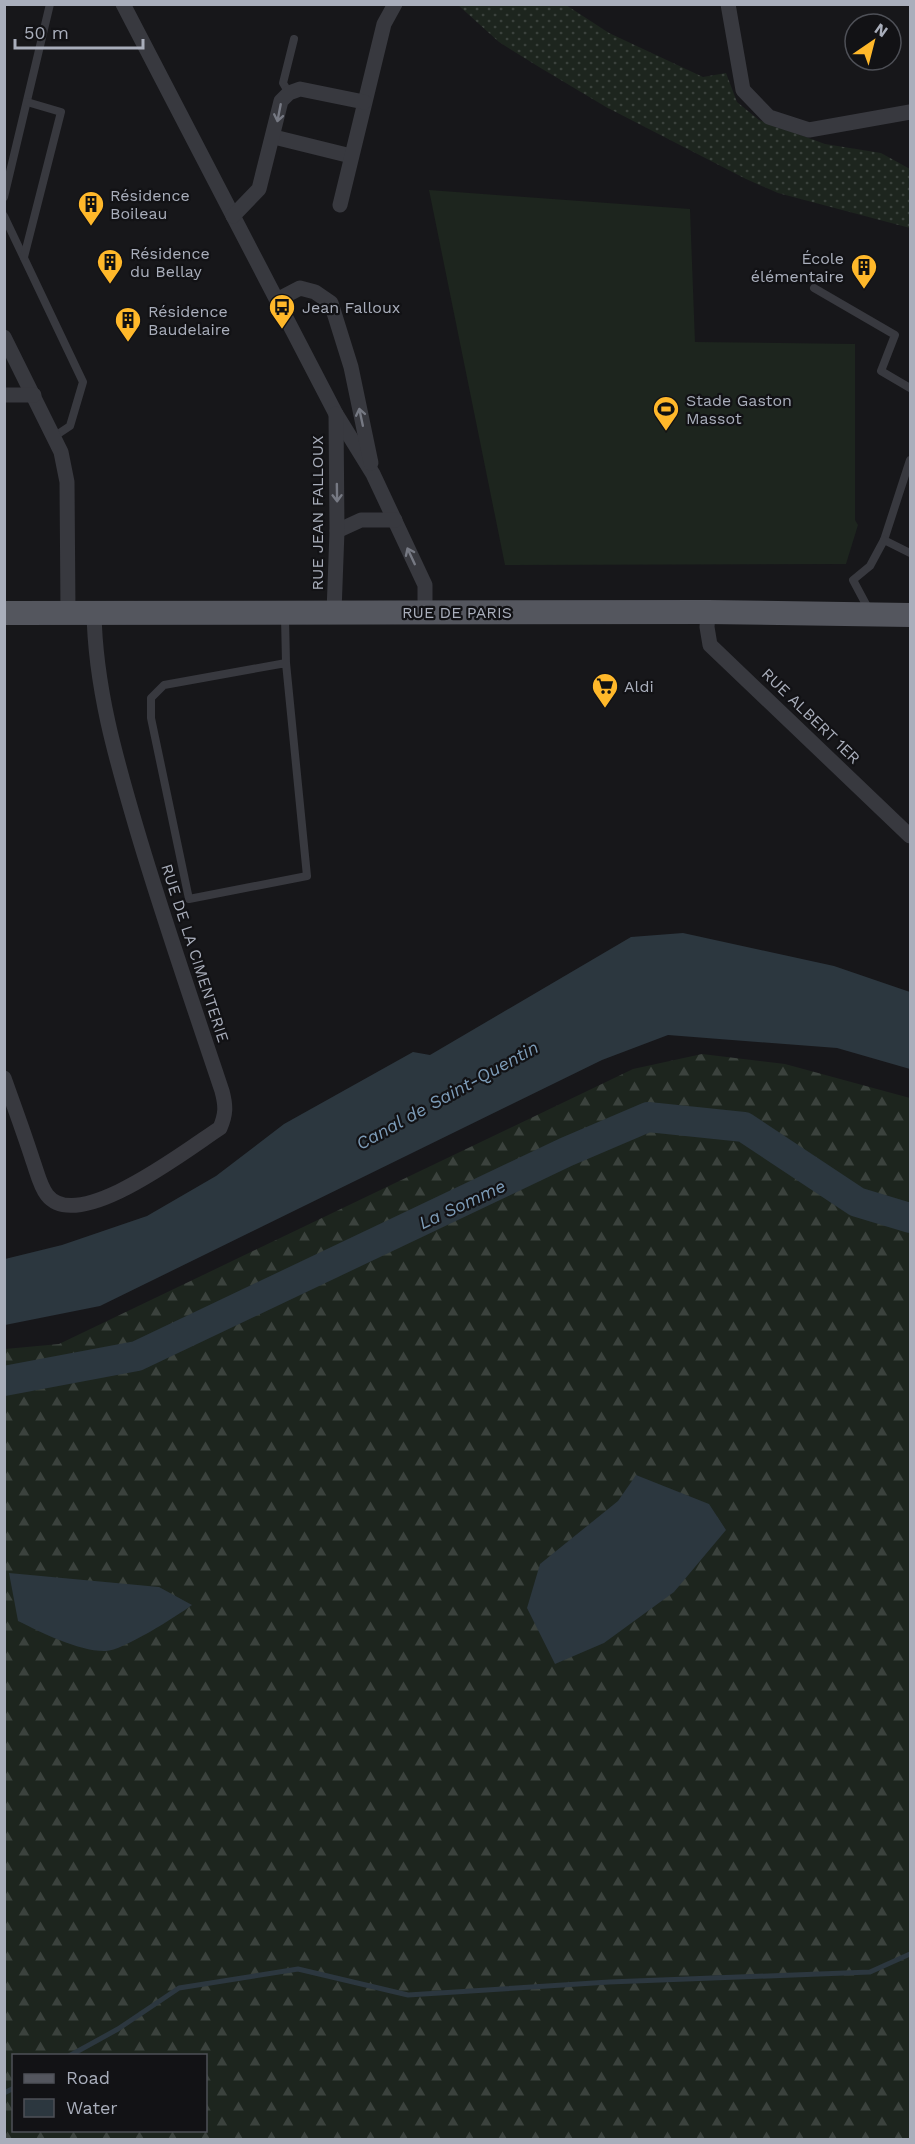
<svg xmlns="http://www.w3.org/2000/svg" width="915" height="2144" font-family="'Work Sans',sans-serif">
<defs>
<pattern id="grass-dots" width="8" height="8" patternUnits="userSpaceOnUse" patternTransform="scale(1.5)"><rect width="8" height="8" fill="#1d251e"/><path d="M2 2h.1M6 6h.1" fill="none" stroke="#3b423d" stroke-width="1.8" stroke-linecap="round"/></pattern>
<pattern id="forest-firs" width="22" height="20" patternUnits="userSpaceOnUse" patternTransform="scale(1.5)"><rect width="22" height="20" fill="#1d251e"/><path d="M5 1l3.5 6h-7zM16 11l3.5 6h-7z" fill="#3b423d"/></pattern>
</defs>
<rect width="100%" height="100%" fill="#17171a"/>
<polygon fill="url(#grass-dots)" points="458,5 566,5 609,33 703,77 726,73 737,102 759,120 825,144 881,153 910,169 910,228 778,193 746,179 606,107 539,67 499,42"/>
<path fill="url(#forest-firs)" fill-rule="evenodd" d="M702,1054L785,1064L910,1098V2139L5,2140V1349L59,1344L633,1069ZM14,2056H206V2130H14Z"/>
<polygon fill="#1d251e" points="429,190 690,209 695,342 855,344 855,520 858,525 846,564 505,565"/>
<g fill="#2c373f">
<polygon points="683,933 834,966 910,992 910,1069 837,1048 668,1035 602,1060 100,1306 5,1325 5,1259 62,1245 147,1216 216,1176 284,1124 413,1052 430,1055 631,937"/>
<polygon points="636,1475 709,1504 726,1530 674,1592 604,1643 555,1664 527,1608 540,1564 618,1501"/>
<path d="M9,1573L159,1587L192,1605C177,1616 122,1651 106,1651C80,1652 40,1632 18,1621Z"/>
</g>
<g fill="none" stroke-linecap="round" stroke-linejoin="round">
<g stroke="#2c373f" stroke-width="5">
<polyline points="69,2056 118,2029 179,1988 298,1969 408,1995 609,1982 870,1972 910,1954"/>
<polyline points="4,2093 14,2088"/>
</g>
<polyline stroke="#2c373f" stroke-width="30" points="4,1381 137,1356 566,1152 648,1117 744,1127 857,1202 910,1218"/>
<g stroke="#38393f" stroke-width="8">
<polyline points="289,93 283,83 294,39"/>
<polyline points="4,197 50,4"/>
<polyline points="4,216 83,382 70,426 55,436"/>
<polyline points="24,257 61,112 27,102"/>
<polyline points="814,288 895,335 881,371 910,388"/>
<polyline points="884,540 910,460"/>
<polyline points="869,610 853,580 870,566 884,540 910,553"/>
<polyline points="285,617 286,663 164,685 151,698 151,718 189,899 307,876 286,663"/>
</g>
<g stroke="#38393f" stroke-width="15">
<polyline points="123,4 336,414 373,474 410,553 425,585 425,611"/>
<polyline points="728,4 743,90 769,117 809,130 910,112"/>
<polyline points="274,137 351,156"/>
<polyline points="340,205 384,24 395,4"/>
<polyline points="233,216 259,189 281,101 289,93 300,89 364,102"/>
<polyline points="277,300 300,288 315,292 331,303 351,367 371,463"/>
<polyline points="4,337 61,452 67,482 68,612"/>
<polyline points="4,395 34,395"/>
<polyline points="337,531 361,520 395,520"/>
<polyline points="334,612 337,531 336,414"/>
<polyline points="708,612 707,627 710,645 910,836"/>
<path d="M4,1078C14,1106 24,1133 33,1161C37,1172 40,1186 47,1195C78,1235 189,1148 220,1128C226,1114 226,1106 222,1091C193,1004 163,918 137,830C116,759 95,687 94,611"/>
</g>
<polyline stroke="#54565e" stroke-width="24" points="4,613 708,612 910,615"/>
</g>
<defs><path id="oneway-shaft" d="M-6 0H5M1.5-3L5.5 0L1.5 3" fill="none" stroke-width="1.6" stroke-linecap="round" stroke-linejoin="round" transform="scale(1.5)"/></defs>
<g stroke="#767983">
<use href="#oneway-shaft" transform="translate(279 113) rotate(101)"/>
<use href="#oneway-shaft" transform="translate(361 417) rotate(-102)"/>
<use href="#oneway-shaft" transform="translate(337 493) rotate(89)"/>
<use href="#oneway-shaft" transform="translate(411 556) rotate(-115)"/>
</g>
<defs>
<g id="building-pin" transform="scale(1.35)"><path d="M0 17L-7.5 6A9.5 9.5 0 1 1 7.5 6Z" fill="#ffb82a" stroke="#121215"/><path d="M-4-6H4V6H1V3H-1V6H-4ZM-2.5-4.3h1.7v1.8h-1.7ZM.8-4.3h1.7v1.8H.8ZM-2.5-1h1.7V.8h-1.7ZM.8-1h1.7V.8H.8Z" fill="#111"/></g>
<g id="bus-pin" transform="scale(1.35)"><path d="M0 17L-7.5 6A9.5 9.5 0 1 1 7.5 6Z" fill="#ffb82a" stroke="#121215"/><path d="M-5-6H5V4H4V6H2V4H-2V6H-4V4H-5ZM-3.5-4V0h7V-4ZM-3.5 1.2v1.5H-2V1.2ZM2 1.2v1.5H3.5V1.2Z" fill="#111"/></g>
<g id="stadium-pin" transform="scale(1.35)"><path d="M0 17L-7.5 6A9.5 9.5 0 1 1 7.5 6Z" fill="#ffb82a" stroke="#121215"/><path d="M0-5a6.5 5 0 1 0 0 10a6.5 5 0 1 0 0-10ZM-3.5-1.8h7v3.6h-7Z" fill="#111"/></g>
<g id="supermarket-pin" transform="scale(1.35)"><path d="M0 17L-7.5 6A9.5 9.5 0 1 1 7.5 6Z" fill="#ffb82a" stroke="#121215"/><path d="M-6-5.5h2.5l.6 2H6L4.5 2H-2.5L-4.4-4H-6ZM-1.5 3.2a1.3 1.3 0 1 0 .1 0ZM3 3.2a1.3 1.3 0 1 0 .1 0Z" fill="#111"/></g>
</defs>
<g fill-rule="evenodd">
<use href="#building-pin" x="91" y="204"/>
<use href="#building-pin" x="110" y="262"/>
<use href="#building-pin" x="864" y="267"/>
<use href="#bus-pin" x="282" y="307"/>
<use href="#building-pin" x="128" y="320"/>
<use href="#stadium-pin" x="666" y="409"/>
<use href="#supermarket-pin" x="605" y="686"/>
</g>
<g text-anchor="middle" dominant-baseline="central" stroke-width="4.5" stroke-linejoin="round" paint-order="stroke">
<g font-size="16" fill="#a9aebb" stroke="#121215" text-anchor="start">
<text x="110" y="195">Résidence<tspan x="110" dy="18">Boileau</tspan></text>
<text x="130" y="253">Résidence<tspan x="130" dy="18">du Bellay</tspan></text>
<text x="844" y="258" text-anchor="end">École<tspan x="844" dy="18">élémentaire</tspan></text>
<text x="302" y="307">Jean Falloux</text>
<text x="148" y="311">Résidence<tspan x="148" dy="18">Baudelaire</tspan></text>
<text x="686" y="400">Stade Gaston<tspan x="686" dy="18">Massot</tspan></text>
<text x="624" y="686">Aldi</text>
</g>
<g font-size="16" fill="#a9aebb" stroke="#121215">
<text transform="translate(317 513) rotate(-90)">RUE JEAN FALLOUX</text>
<text x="457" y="612">RUE DE PARIS</text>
<text transform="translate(811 716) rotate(44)">RUE ALBERT 1ER</text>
<text transform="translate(195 953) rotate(72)">RUE DE LA CIMENTERIE</text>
</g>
<g font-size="18" font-style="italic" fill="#7d9cb8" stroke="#121215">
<text transform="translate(447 1095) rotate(-29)">Canal de Saint-Quentin</text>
<text transform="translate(462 1204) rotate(-25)">La Somme</text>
</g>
</g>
<rect width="915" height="2144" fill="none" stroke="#a9aebb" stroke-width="12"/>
<rect x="12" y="2054" width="195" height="78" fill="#121215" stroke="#4e5057" stroke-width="1.5"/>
<rect x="24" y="2074" width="30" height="9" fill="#54565e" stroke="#4e5057" stroke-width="1.5"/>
<text x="66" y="2084" font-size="18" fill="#a9aebb">Road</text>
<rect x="24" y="2099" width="30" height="18" fill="#2c373f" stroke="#4e5057" stroke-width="1.5"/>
<text x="66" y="2114" font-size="18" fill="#a9aebb">Water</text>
<g transform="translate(873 42) rotate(35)"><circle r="28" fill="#121215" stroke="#4e5057" stroke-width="1.5"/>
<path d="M0-4.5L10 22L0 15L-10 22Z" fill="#ffb82a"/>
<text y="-9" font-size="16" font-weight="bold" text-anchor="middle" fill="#a9aebb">N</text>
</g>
<path d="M15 39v9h128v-9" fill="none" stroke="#a9aebb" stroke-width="3"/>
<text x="24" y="39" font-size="18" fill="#a9aebb" stroke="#121215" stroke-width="4.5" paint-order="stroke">50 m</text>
</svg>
